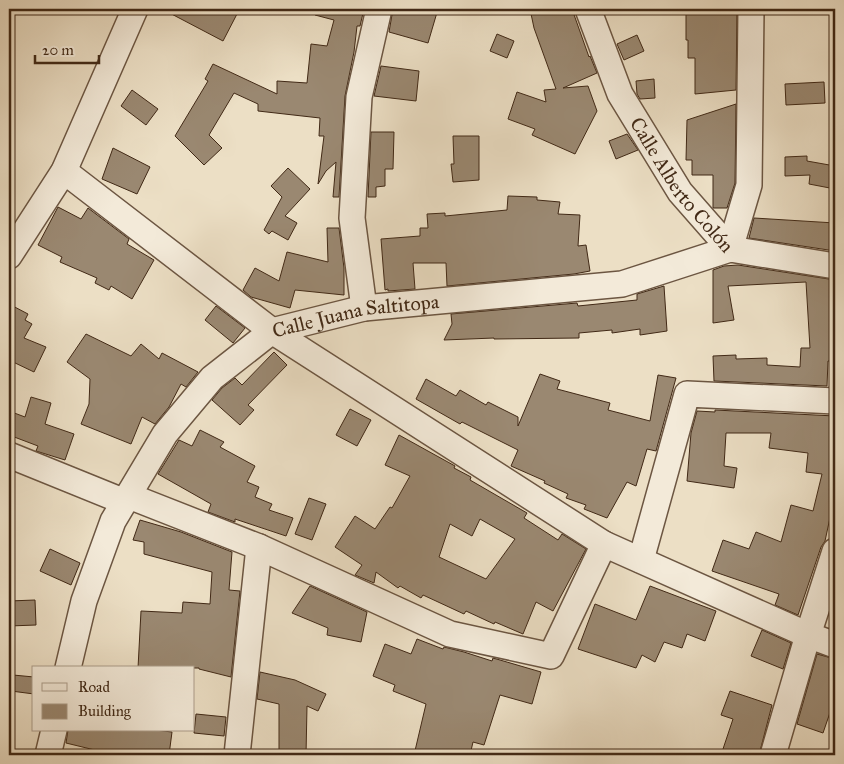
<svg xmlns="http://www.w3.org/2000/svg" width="844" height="764" font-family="'IM FELL Great Primer',serif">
<rect width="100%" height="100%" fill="#ecdfc5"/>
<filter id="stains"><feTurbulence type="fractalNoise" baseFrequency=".004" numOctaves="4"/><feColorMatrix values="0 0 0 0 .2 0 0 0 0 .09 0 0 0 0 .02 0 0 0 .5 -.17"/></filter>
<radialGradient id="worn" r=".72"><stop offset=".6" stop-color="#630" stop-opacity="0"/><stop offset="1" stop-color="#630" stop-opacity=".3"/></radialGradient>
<g fill="#9a8871" stroke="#412916" fill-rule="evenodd">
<polygon points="162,9 227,9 237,14 223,41"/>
<polygon points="315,9 364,9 360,26 357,26 354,52 345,96 339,197 333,197 336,162 326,171 318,184 324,136 319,136 320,118 258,111 258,104 234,93 209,135 222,148 204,165 175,136 208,81 205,79 213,64 277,94 277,81 307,83 311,44 327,46 334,20 315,15"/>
<polygon points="393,9 438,9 428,43 389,32"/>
<polygon points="530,9 572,9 589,57 590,56 597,73 563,88 588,86 597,111 575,154 532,135 535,129 508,119 517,92 546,102 544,90 556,89 534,28"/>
<polygon points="694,9 737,9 736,90 695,94 695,58 688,58 688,40 686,40 686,12"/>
<polygon points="497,34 514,41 507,58 490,51"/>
<polygon points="637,35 644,51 624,60 617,44"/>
<polygon points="381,66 419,71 416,101 374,96"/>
<polygon points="654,79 655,98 640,99 637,94 636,81"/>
<polygon points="824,82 825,103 786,105 785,84"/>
<polygon points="132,90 158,109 146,125 121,106"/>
<polygon points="736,104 735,183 727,208 713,208 713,175 692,175 692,160 686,160 687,120"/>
<polygon points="371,132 394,132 393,169 385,169 385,186 376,187 376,197 368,197"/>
<polygon points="627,134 638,150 616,159 609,141"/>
<polygon points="453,136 479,136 479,180 453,182 451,164 454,164"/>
<polygon points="113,148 150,167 137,194 102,179"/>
<polygon points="807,156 807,161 835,166 835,189 809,184 810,175 785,176 785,157"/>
<polygon points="288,168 310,189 285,216 297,223 288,240 272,231 269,234 264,230 282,197 271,186"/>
<polygon points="508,196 537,197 537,200 560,202 558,214 580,215 578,246 586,245 590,271 574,274 447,286 446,263 413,263 415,289 388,291 388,289 385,290 381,239 420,236 420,228 428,228 427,214 445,213 445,216 507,210"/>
<polygon points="58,207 81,219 88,208 129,239 127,244 154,260 132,299 111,286 109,290 95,283 97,278 60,262 62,257 38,245"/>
<polygon points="754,218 835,223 835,251 749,238"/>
<polygon points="327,228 339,228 344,268 344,295 295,290 290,308 251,297 243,290 255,268 279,281 287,252 328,262"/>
<polygon points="738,265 835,280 835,306 830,306 831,361 828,361 827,386 714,381 713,356 736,355 736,359 767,358 767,365 800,367 801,348 810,348 806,282 728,286 734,320 713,323 713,270 724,266"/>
<polygon points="664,286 667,331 640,335 640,329 612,333 612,330 579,333 579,338 494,339 494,338 444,340 452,324 451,314 577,303 578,306 637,300 637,294"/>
<polygon points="9,304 28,314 25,320 32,324 24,338 46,347 34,372 11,361 9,366"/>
<polygon points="216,306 245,328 233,343 205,320"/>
<polygon points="86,334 131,356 141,344 159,359 162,353 198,372 186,387 181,384 169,407 155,424 142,417 131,444 81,424 89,404 90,379 67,362"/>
<polygon points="274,352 287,365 248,405 254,410 240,425 212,400 222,388 235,378 242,385"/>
<polygon points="540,374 560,381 557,389 610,403 608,410 650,421 658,375 676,378 656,451 647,449 636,486 627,482 607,518 584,509 586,505 566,498 568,494 544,483 545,481 511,466 518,450 462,422 460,424 416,399 426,379 456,396 460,390 486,405 488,402 518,417 518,426"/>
<polygon points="31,397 51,403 45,424 74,434 65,460 36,451 38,446 9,435 9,411 25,417"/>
<polygon points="350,409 371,420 357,446 336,435"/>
<polygon points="715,410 835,416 835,514 831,513 825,541 821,547 798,615 775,605 779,594 712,571 723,540 749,549 756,532 781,542 791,505 813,511 822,474 806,472 808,453 769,448 771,433 726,433 724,466 737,468 734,488 687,481 691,433 697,411 715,412"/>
<polygon points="200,430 224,442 220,447 255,466 247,482 259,487 255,497 272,504 269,510 293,518 286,536 235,519 235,522 208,512 211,504 158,474 179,440 192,446"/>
<path d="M399,435L455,466L454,468L471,477L470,480L527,513L524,518L558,540L562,534L586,549L553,611L536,602L523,634L495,622L494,624L466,611L464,614L423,595L421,598L400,586L398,588L376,572L374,583L355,575L362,565L335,547L355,516L375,529L390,507L392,508L410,476L385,465ZM480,519L515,539L486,579L439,557L450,524L472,536Z"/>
<polygon points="309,498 326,504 312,540 295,534"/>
<polygon points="140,520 181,532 232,552 229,590 240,591 231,677 199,669 199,668 138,668 141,611 182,613 183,602 210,604 212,572 144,554 144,542 133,540"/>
<polygon points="50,549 80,563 71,585 40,571"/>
<polygon points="310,586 367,612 361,642 327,635 328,628 292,613"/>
<polygon points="650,586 716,611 705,641 687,634 682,648 664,642 655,662 642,655 636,668 578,649 595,604 636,620"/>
<polygon points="35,600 36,625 9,626 9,601"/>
<polygon points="762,630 791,643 783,669 751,656"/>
<polygon points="417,639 443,649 444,647 464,652 492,661 493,658 500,660 541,672 532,704 500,695 484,745 473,742 470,755 414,755 426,704 393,691 395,685 373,676 385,644 411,654"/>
<polygon points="817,654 835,659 835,698 823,733 797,724"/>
<polygon points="260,672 295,680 326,694 318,711 307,706 306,755 279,755 279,704 257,699"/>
<polygon points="13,675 34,677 34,694 11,691"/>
<polygon points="730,691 772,705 759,755 721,755 733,719 721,715"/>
<polygon points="196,714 226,717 224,736 194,733"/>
<polygon points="68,730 155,730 172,732 169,755 103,755 103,752 66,743"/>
</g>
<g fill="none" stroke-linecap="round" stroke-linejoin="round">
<g stroke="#6c5642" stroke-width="28">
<g id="street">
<path id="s1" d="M588,9L620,94L680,192L730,249"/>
<polyline points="64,171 272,331 604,544 808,635 835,645"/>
<polyline points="730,249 749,185 751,9"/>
<polyline points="9,256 64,171 135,9"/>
<polyline points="364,308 352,218 359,97 379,9"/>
<polyline points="9,455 125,502"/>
<polyline points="129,496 259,547 450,634 551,656 604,544"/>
<polyline points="641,560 687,394 835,401"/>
<path id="s2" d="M68,668L84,601L113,521L165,434L212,378L272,331L364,308L622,284L730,249L835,266"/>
<polyline points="48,755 54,730"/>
<polyline points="237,755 259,547"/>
<polyline points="773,755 808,635 835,551"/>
</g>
</g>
<use href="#street" stroke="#f3ead9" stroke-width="25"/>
</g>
<g text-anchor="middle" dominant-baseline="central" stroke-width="4" stroke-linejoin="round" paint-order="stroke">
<g font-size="20" fill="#412916" stroke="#f3ead9">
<text stroke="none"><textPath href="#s1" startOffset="201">Calle Alberto Colón</textPath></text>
<text stroke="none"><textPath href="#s2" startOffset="490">Calle Juana Saltitopa</textPath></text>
</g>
</g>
<rect width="844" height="764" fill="none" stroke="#ecdfc5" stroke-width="30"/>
<rect x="10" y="10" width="824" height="744" fill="none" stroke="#412916" stroke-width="2.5"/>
<rect x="15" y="15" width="814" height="734" fill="none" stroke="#412916"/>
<rect x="32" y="666" width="162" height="65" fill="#f3ead9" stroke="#ac9d8b"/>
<rect x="42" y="683" width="25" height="8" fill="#f3ead9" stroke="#ac9d8b"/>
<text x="78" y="692" font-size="15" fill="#412916">Road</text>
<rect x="42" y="704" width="25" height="15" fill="#9a8871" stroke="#ac9d8b"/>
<text x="78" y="716" font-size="15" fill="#412916">Building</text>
<path d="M35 55v8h64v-8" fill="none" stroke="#412916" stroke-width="2.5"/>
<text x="42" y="55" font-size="15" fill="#412916" stroke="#f3ead9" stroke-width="4" paint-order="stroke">20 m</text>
<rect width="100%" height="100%" filter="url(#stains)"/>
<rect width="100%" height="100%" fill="url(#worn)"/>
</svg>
